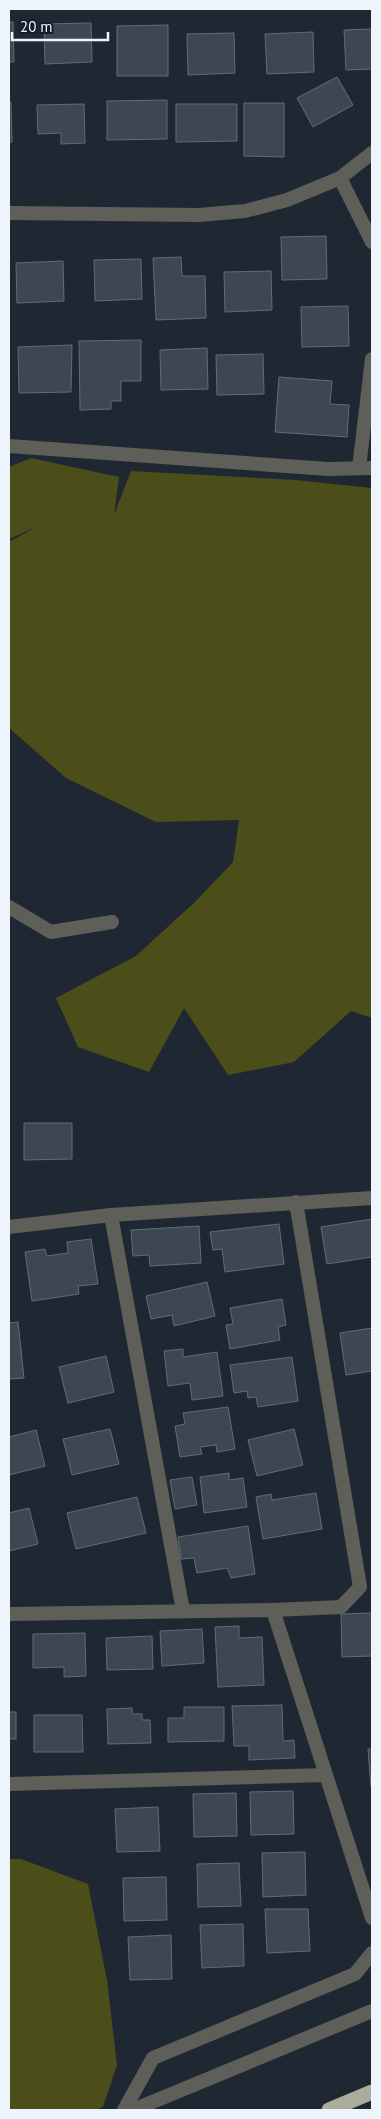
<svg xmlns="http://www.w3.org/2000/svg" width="381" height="2119" font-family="'PT Sans',sans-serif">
<rect width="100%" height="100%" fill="#1f2832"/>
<g fill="#4c4e19">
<polygon points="31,458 119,477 114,515 131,471 295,480 372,488 372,1018 351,1011 294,1062 228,1075 184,1008 149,1072 78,1047 56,998 136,956 196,901 233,862 239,820 156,822 66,778 9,728 9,542 36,527 9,539 9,467"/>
<polygon points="9,1859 21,1859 88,1884 107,1980 117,2065 103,2107 95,2110 9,2110"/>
</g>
<g fill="#3d4752" stroke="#616c78">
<polygon points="9,22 13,22 14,62 9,62"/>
<polygon points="91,23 92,62 45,64 44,24"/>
<polygon points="168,25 168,76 117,76 117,26"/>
<polygon points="372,29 372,69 346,70 344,30"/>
<polygon points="313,32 314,72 267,74 265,34"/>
<polygon points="234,33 235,73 188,75 187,34"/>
<polygon points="337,77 353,105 313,127 297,98"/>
<polygon points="167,100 167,139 107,140 107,101"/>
<polygon points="11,102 12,142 9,142 9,103"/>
<polygon points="244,103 284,103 284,157 244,156"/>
<polygon points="84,104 85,143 61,144 61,133 38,134 37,105"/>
<polygon points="176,104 237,104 237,141 176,142"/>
<polygon points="326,236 327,279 282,280 281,237"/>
<polygon points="181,257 182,276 205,276 206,318 156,320 153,258"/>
<polygon points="141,259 142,299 95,301 94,260"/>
<polygon points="63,261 64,301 17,303 16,263"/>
<polygon points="271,271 272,310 225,312 224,272"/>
<polygon points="348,306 349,346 302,347 301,307"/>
<polygon points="141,340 141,381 121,381 121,401 111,401 111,409 80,410 79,341"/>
<polygon points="72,345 71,392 19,393 18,347"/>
<polygon points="207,348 208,389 161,390 160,350"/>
<polygon points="263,354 264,394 217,395 216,355"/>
<polygon points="279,377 332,381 330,404 349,405 347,437 275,432"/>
<polygon points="24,1123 72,1123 72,1159 24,1160"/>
<polygon points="372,1219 372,1257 327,1264 321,1227"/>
<polygon points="279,1224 284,1264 225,1272 222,1249 213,1250 210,1232"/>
<polygon points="199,1226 201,1263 150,1266 149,1255 133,1256 131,1230"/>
<polygon points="91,1239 98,1284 78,1286 79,1294 32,1301 25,1252 45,1249 47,1256 68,1253 67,1242"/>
<polygon points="207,1282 215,1316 174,1326 172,1315 151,1319 146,1296"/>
<polygon points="282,1299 286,1325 278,1327 280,1340 230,1349 226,1325 233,1324 230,1308"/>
<polygon points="18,1322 24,1378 9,1379 9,1323"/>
<polygon points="372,1328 372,1371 346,1375 340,1333"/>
<polygon points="183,1349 183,1357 217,1352 223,1396 192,1400 190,1383 168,1386 164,1351"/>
<polygon points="106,1356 114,1392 68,1403 59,1367"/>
<polygon points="292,1357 298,1401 258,1407 256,1397 248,1398 247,1391 234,1393 230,1365"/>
<polygon points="228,1407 235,1449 217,1452 216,1445 200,1447 202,1454 180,1457 175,1426 185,1424 183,1413"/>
<polygon points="110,1429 119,1464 72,1475 63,1439"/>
<polygon points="294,1429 303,1465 257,1476 248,1440"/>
<polygon points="36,1430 45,1466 9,1475 9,1437"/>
<polygon points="229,1473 229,1480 243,1478 247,1507 204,1513 200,1477"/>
<polygon points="192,1477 197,1505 175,1509 170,1480"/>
<polygon points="316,1493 322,1529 263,1539 256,1497 271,1494 272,1500"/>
<polygon points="137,1497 146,1533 76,1549 67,1513"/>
<polygon points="29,1508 38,1544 9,1551 9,1513"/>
<polygon points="248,1526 255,1574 231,1578 227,1568 197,1573 194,1558 181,1559 178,1537"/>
<polygon points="372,1613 372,1656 342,1657 341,1614"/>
<polygon points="239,1626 239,1638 262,1637 264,1685 218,1687 215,1627"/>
<polygon points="202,1629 204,1663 162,1666 160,1631"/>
<polygon points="85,1633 86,1676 64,1677 64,1667 33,1668 33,1634"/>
<polygon points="152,1636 153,1669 107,1670 106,1638"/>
<polygon points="282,1705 283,1741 294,1740 295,1758 249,1760 249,1746 234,1746 232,1706"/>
<polygon points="184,1707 224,1707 224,1741 168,1742 168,1718 184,1718"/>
<polygon points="132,1708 132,1714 142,1714 142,1720 150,1720 151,1743 108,1744 107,1709"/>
<rect x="9" y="1712" width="7" height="27"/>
<polygon points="34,1715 82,1715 83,1752 34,1752"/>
<polygon points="368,1749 372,1749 372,1787 371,1787"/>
<polygon points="293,1791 294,1834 251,1835 250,1792"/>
<polygon points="236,1793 237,1836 194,1837 193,1794"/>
<polygon points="158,1807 160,1851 117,1852 115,1809"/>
<polygon points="305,1852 306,1895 263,1897 262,1853"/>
<polygon points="239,1863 241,1906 198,1907 197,1864"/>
<polygon points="166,1877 167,1920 124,1921 123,1878"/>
<polygon points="265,1909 308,1909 310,1951 267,1953"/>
<polygon points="243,1924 244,1966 202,1968 200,1925"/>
<polygon points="171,1935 172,1979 130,1980 128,1937"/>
</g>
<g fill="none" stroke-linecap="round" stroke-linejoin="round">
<g stroke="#5e5f58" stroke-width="14">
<polyline points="340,178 372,242"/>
<polyline points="9,446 328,469 372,468"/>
<polyline points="359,468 372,359"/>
<polyline points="9,907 51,932 112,922"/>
<polyline points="111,1215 183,1611"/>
<polyline points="9,1227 111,1215 372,1198"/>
<polyline points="273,1610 341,1607 360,1587 296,1202"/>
<polyline points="9,1614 273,1610 372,1918"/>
<polyline points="9,1784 326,1775"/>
<polyline points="124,2110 153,2058 355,1974 372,1953"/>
</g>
<g stroke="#5e5f58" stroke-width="14">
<polyline points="9,213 199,215 245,211 287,200 340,178 372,153"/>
<polyline points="133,2110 372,2011"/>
</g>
<polyline stroke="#abac9c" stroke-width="15" points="329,2110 372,2092"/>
</g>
<rect width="381" height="2119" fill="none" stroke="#eef4fc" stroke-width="20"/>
<path d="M12 32v8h96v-8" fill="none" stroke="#eef4fc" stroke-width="2.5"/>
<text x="20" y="32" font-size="15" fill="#eef4fc" stroke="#151e28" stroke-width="4" paint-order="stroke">20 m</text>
</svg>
